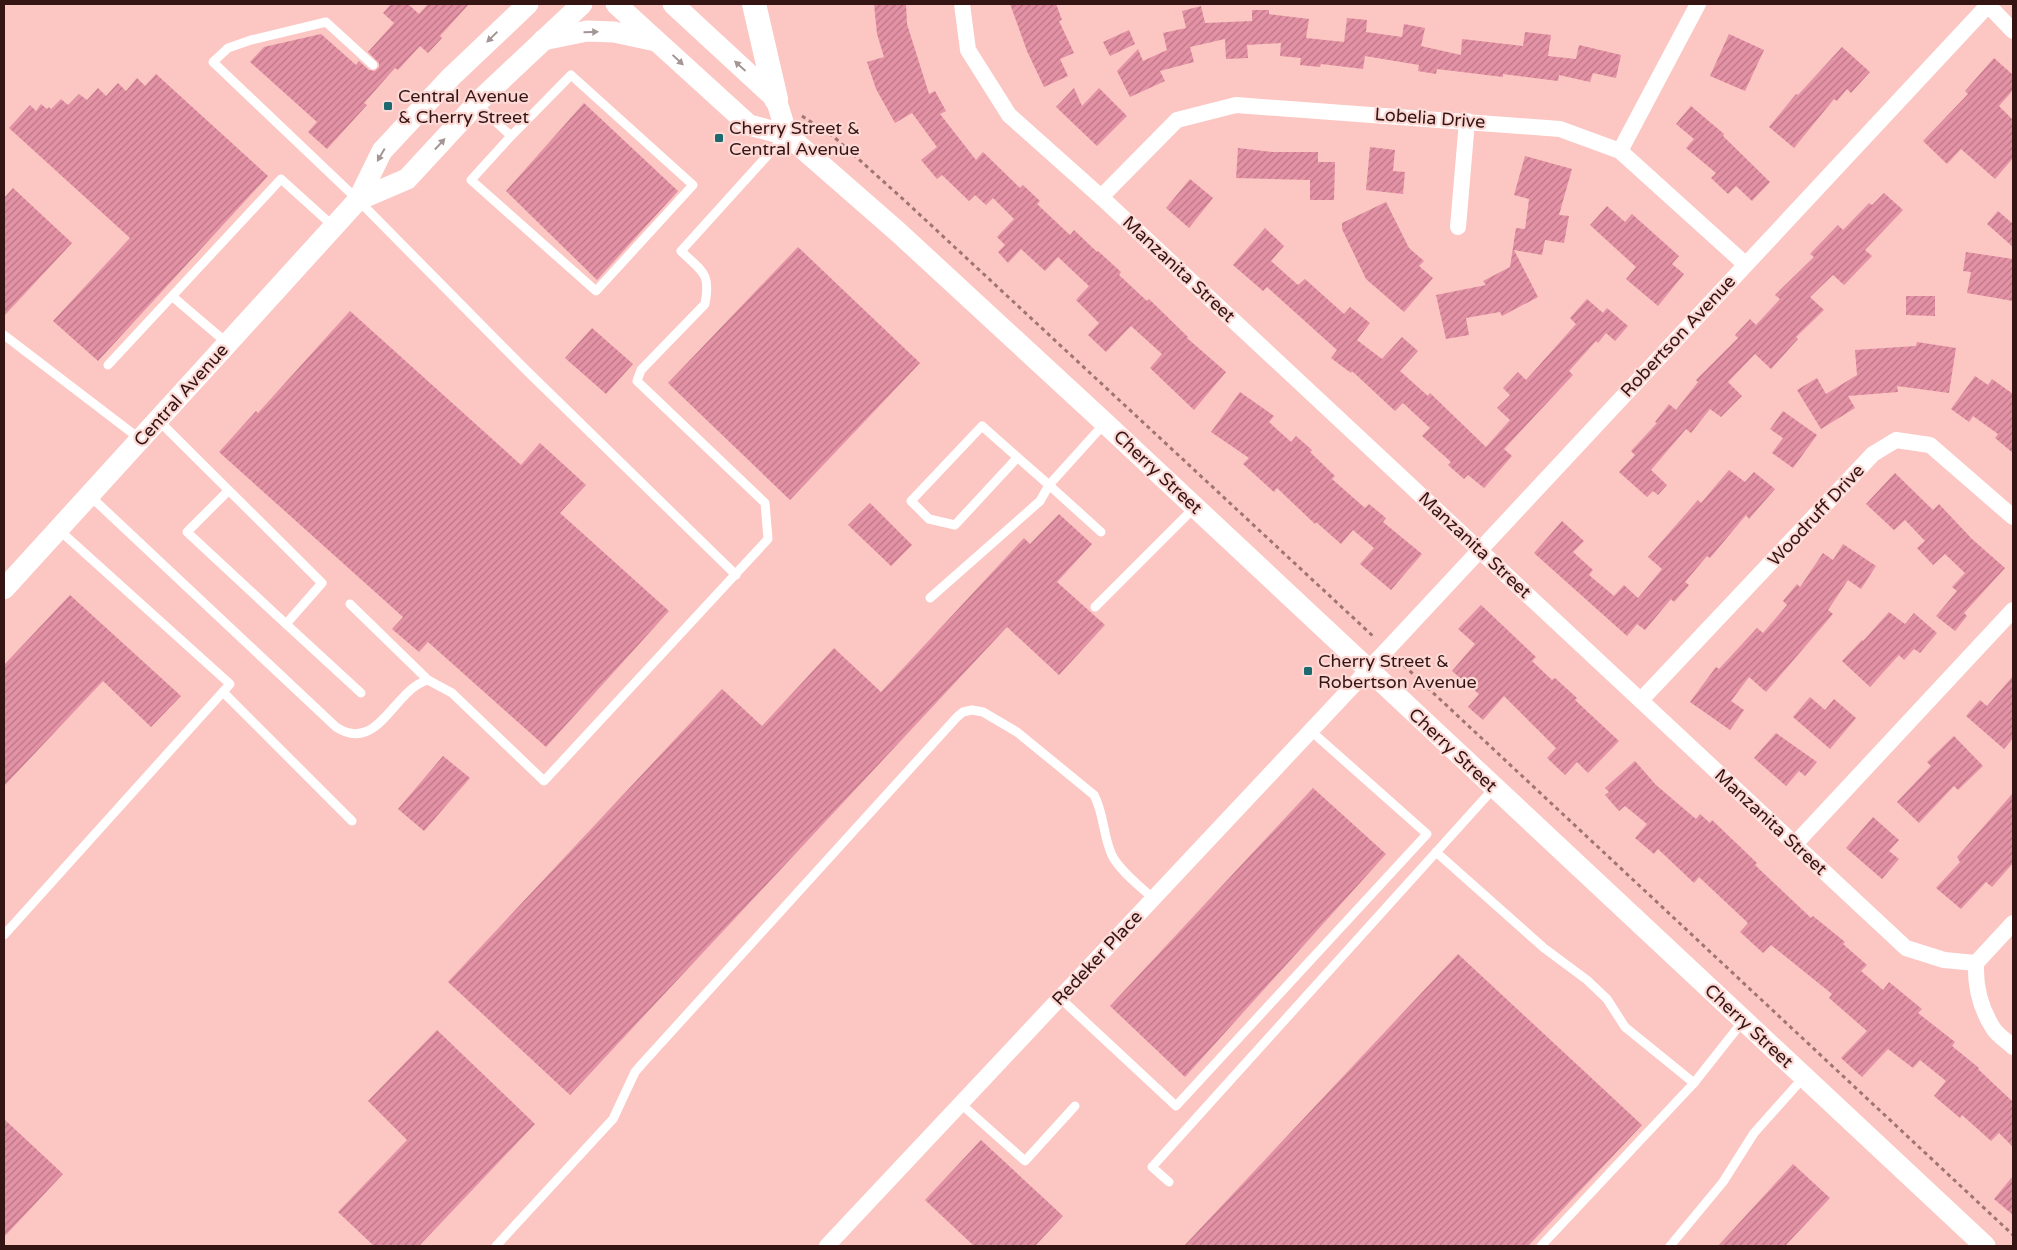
<svg xmlns="http://www.w3.org/2000/svg" width="2017" height="1250" font-family="'Varela Round',sans-serif">
<defs>
<pattern id="building-hatch" width="6" height="6" patternUnits="userSpaceOnUse" patternTransform="scale(1.25)"><rect width="6" height="6" fill="#e492a6"/><path d="M-1 1l2-2M0 6l6-6M5 7l2-2" fill="none" stroke="#ba7686"/></pattern>
</defs>
<rect width="100%" height="100%" fill="#fcc6c2"/>
<g fill="url(#building-hatch)">
<polygon points="391,4 408,4 419,14 428,4 469,4 440,36 442,38 428,53 420,46 398,70 395,68 364,103 367,105 327,149 308,132 317,122 250,62 264,47 321,34 356,65 359,61 369,70 375,71 379,67 379,63 368,52 394,23 383,13"/>
<polygon points="874,4 906,4 907,24 929,94 935,91 946,111 940,114 976,160 983,152 1020,188 1023,185 1040,201 1037,204 1070,235 1074,230 1097,252 1098,251 1121,272 1119,275 1147,301 1149,299 1188,337 1187,338 1226,372 1194,410 1150,368 1162,354 1131,326 1106,352 1088,335 1099,323 1076,300 1089,286 1058,257 1045,271 1021,249 1008,263 998,252 1005,245 997,237 1014,219 993,198 986,205 975,195 969,201 942,175 937,179 921,160 937,147 912,113 895,123 876,89 867,62 884,57 877,34"/>
<polygon points="1010,4 1056,4 1062,20 1059,21 1074,53 1060,59 1068,76 1044,87 1027,51"/>
<polygon points="1201,6 1205,23 1252,21 1252,10 1269,10 1269,14 1309,19 1306,38 1344,42 1347,18 1367,20 1366,32 1402,37 1404,24 1425,28 1421,46 1461,55 1462,39 1523,46 1525,32 1551,35 1548,56 1576,59 1579,45 1621,55 1616,78 1593,73 1590,82 1559,75 1558,81 1503,74 1503,77 1437,69 1436,74 1418,71 1419,65 1365,56 1363,69 1321,64 1320,67 1300,65 1301,58 1280,56 1281,43 1247,45 1248,58 1226,59 1225,39 1190,47 1194,62 1160,71 1165,81 1130,97 1117,71 1138,49 1143,61 1167,50 1163,33 1186,28 1182,11"/>
<polygon points="1129,30 1135,44 1110,56 1103,42"/>
<polygon points="1729,34 1764,50 1745,91 1710,76"/>
<polygon points="1842,47 1870,72 1851,93 1847,89 1837,101 1834,99 1794,148 1769,127 1796,94 1798,95"/>
<polygon points="1994,58 2013,75 2013,90 1999,106 2013,120 2013,158 1995,179 1961,149 1947,164 1923,141 1968,94 1965,91"/>
<polygon points="156,74 268,176 98,361 53,321 130,238 9,128 30,105 36,111 41,104 47,109 49,107 51,109 61,99 68,105 79,94 87,100 98,88 106,96 118,83 126,91 137,78 145,86"/>
<polygon points="1074,88 1082,106 1099,88 1127,116 1097,146 1056,107"/>
<polygon points="584,103 678,191 597,280 506,191"/>
<polygon points="1691,106 1724,134 1723,136 1770,182 1752,201 1736,186 1728,194 1711,178 1716,173 1686,148 1694,139 1676,124"/>
<polygon points="1370,147 1395,150 1393,171 1405,172 1403,194 1366,190"/>
<polygon points="1238,148 1273,152 1318,152 1318,162 1335,162 1334,200 1310,200 1310,180 1236,178"/>
<polygon points="1525,156 1572,169 1559,215 1569,216 1564,243 1545,240 1542,255 1514,250 1538,297 1502,316 1500,312 1466,318 1469,335 1446,339 1436,295 1486,285 1483,281 1510,267 1516,228 1525,229 1529,199 1514,195"/>
<polygon points="1190,179 1213,198 1189,228 1166,208"/>
<polygon points="13,188 72,243 4,316 4,198"/>
<polygon points="1884,193 1903,210 1865,250 1872,256 1844,285 1833,275 1810,297 1824,310 1796,337 1798,339 1771,369 1755,354 1728,382 1742,396 1721,417 1710,409 1691,433 1686,429 1651,470 1667,485 1658,495 1653,491 1647,497 1619,472 1635,455 1631,451 1657,423 1655,422 1669,404 1676,410 1698,382 1696,380 1738,338 1735,335 1750,319 1756,325 1780,299 1775,295 1814,257 1810,254 1838,225 1843,230 1869,203 1872,205"/>
<polygon points="1386,202 1409,248 1424,261 1419,266 1433,278 1404,312 1366,279 1342,229 1342,223"/>
<polygon points="1607,206 1625,222 1632,214 1679,256 1672,264 1684,274 1658,306 1626,279 1636,267 1590,225"/>
<polygon points="1998,211 2013,224 2013,247 1987,224"/>
<polygon points="1265,228 1284,246 1271,261 1298,285 1305,279 1344,314 1350,307 1370,323 1357,340 1382,359 1402,337 1418,351 1400,371 1428,396 1430,393 1486,447 1510,420 1497,408 1510,395 1503,388 1518,372 1526,380 1576,324 1570,318 1587,299 1603,313 1607,308 1628,326 1615,341 1606,333 1598,343 1596,341 1569,371 1573,375 1504,449 1512,456 1484,488 1468,475 1464,479 1448,465 1451,462 1422,436 1430,428 1403,403 1395,411 1352,371 1351,373 1331,358 1337,350 1267,287 1263,291 1233,265"/>
<polygon points="798,247 920,363 790,500 668,383"/>
<polygon points="1966,252 2013,259 2013,301 1967,293 1971,272 1963,271"/>
<polygon points="1906,296 1935,296 1935,316 1906,315"/>
<polygon points="350,311 521,465 540,443 586,485 560,513 669,611 546,747 428,642 419,652 392,629 403,617 219,452 256,411 258,413"/>
<polygon points="592,328 633,364 606,394 565,358"/>
<polygon points="1917,342 1956,348 1949,393 1897,386 1898,392 1848,396 1855,408 1821,429 1797,390 1817,378 1826,394 1857,375 1855,350 1916,346"/>
<polygon points="1975,376 1988,385 1992,379 2013,394 2013,453 1995,438 1998,434 1973,416 1969,422 1951,409"/>
<polygon points="1240,392 1274,416 1269,422 1291,442 1296,436 1312,450 1310,452 1335,476 1332,479 1365,508 1369,504 1386,518 1383,522 1422,554 1391,590 1360,564 1374,548 1353,530 1341,544 1316,522 1315,524 1277,488 1274,492 1243,464 1249,458 1211,432"/>
<polygon points="1783,411 1817,435 1793,468 1772,453 1783,438 1770,429"/>
<polygon points="1729,470 1745,482 1754,472 1775,489 1749,519 1746,515 1710,558 1707,556 1685,582 1689,585 1674,602 1671,599 1645,630 1637,624 1627,636 1534,553 1562,521 1584,541 1573,552 1593,570 1589,575 1614,596 1624,585 1638,598 1662,569 1648,557 1698,500 1701,503"/>
<polygon points="1895,473 1933,510 1939,504 1972,539 2005,568 1964,613 1967,616 1955,631 1936,616 1957,591 1952,587 1965,573 1945,554 1933,565 1917,548 1925,541 1905,520 1894,530 1866,504"/>
<polygon points="870,503 912,545 891,566 848,525"/>
<polygon points="1059,514 1092,544 1057,582 1105,625 1059,675 1007,627 570,1095 448,982 722,689 762,726 834,648 881,692 1024,538 1030,544"/>
<polygon points="1843,544 1876,566 1861,589 1848,580 1828,610 1833,614 1766,692 1749,677 1731,701 1744,710 1730,730 1690,702 1716,667 1719,669 1757,628 1763,633 1787,605 1783,601 1797,584 1800,587 1823,553 1833,560"/>
<polygon points="70,595 181,696 151,727 103,681 4,786 4,665"/>
<polygon points="1481,605 1536,657 1532,661 1552,680 1555,678 1577,698 1575,700 1619,741 1588,773 1577,762 1565,775 1547,758 1556,748 1504,696 1483,720 1468,707 1479,694 1452,671 1475,644 1458,629"/>
<polygon points="1889,612 1905,624 1914,613 1937,633 1920,653 1914,649 1904,660 1899,655 1870,687 1842,661 1862,640 1863,641"/>
<polygon points="2013,676 2013,738 2004,749 1966,716 1980,700 1987,706"/>
<polygon points="1810,697 1825,710 1834,699 1856,718 1830,749 1793,717"/>
<polygon points="1776,733 1817,762 1805,776 1799,771 1786,786 1754,758"/>
<polygon points="1954,736 1983,766 1958,790 1954,786 1919,823 1897,802 1931,766 1927,762"/>
<polygon points="443,756 470,778 424,831 398,809"/>
<polygon points="1635,761 1656,785 1696,819 1700,814 1710,823 1712,820 1757,863 1755,865 1811,918 1813,916 1845,942 1843,944 1867,965 1861,971 1883,990 1889,982 1922,1009 1918,1013 1955,1042 1952,1046 1979,1068 1978,1069 2013,1102 2013,1147 1999,1133 1991,1141 1962,1115 1960,1118 1934,1096 1946,1081 1920,1060 1913,1068 1888,1049 1862,1077 1841,1058 1867,1031 1829,998 1832,994 1771,945 1763,953 1740,932 1748,923 1699,877 1694,883 1658,849 1654,854 1635,838 1647,824 1625,806 1619,811 1605,795 1609,792 1605,788"/>
<polygon points="1313,788 1386,854 1185,1077 1110,1006"/>
<polygon points="2013,793 2013,863 1992,887 1986,882 1961,909 1936,888 1960,862 1957,857"/>
<polygon points="1873,817 1899,840 1889,851 1899,859 1882,879 1846,848"/>
<polygon points="1458,954 1642,1125 1528,1246 1184,1246"/>
<polygon points="437,1030 535,1124 419,1246 374,1246 338,1212 407,1140 368,1101"/>
<polygon points="4,1119 63,1174 4,1237"/>
<polygon points="981,1140 1063,1216 1035,1246 974,1246 925,1200"/>
<polygon points="1793,1164 1830,1198 1785,1246 1718,1246"/>
<polygon points="2013,1176 2013,1215 1994,1199"/>
</g>
<g fill="none" stroke-linecap="round" stroke-linejoin="round">
<g stroke="#9f7471" stroke-width="3" stroke-dasharray="4 4" stroke-linecap="butt">
<polyline points="802,116 834,137 904,200 1375,638"/>
<polyline points="1398,660 2013,1235"/>
</g>
<g stroke="#fff" stroke-width="9">
<polyline points="373,65 326,22 251,40 228,48 213,62 358,200 526,370 736,575"/>
<polyline points="477,104 511,136 571,75 693,185 596,291 471,180 511,136"/>
<polyline points="173,297 227,343"/>
<polyline points="4,335 140,439"/>
<polyline points="108,365 281,179 333,226"/>
<polyline points="158,420 322,583 286,624 187,532 228,491"/>
<path d="M89,495L336,727C374,752 391,701 417,685C420,683 424,681 428,680L452,693L544,781L768,539L765,503L637,381L641,370L705,304C711,272 702,272 681,251L786,135"/>
<polyline points="1101,532 1049,485 1105,423"/>
<polyline points="930,598 1040,501 1049,485 982,426 911,501 929,519 955,525 1017,458"/>
<polyline points="350,604 428,680"/>
<polyline points="1095,607 1195,507"/>
<polyline points="286,624 361,693"/>
<polyline points="223,692 352,821"/>
<polyline points="1436,852 1544,948 1587,980 1607,999 1625,1027 1694,1083 1743,1021"/>
<polyline points="4,935 230,684 58,529"/>
<polyline points="1060,998 1176,1106 1427,834 1311,731"/>
<polyline points="961,1104 1025,1161 1075,1106"/>
<polyline points="1169,1182 1152,1167 1494,788"/>
<path d="M496,1246L613,1119L635,1072L641,1065L957,717L963,712L972,710L983,712L1017,732L1094,795C1105,815 1103,841 1114,859C1124,874 1140,887 1153,898"/>
<polyline points="1541,1246 1694,1083"/>
<polyline points="1670,1246 1723,1182 1754,1133 1804,1077"/>
</g>
<g stroke="#fff" stroke-width="16">
<path d="M962,4L968,50L1009,115L1101,197L1906,948L1944,960L1976,963C1975,986 1981,1009 1993,1028C1997,1035 2007,1041 2013,1047"/>
<polyline points="1988,5 2013,31"/>
<polyline points="1620,151 1698,4"/>
<polyline points="1101,197 1177,120 1236,105 1560,129 1620,151 1745,264"/>
<polyline points="1458,227 1467,121"/>
<polyline points="1641,700 1873,454 1896,440 1930,445 2013,517"/>
<polyline points="1795,844 2013,610"/>
<polyline points="1976,963 2013,923"/>
<polyline points="827,1246 1396,640 1989,4"/>
</g>
<g stroke="#fff" stroke-width="21">
<polyline points="616,4 749,125 787,135 898,232 1105,423 1985,1246"/>
<polyline points="673,4 776,99 787,135"/>
<polyline points="543,40 587,31 614,32 656,41"/>
<polyline points="358,200 407,179 480,100 582,4"/>
<polyline points="4,589 358,200 382,151 451,77 528,4"/>
</g>
<polyline stroke="#fff" stroke-width="24" points="754,4 776,99"/>
</g>
<defs><path id="oneway-solid" d="M-6-.8H1V-3.2L6.5 0L1 3.2V.8H-6Z" transform="scale(1.25)"/></defs>
<g fill="#a49695">
<use href="#oneway-solid" transform="translate(591 32) rotate(-1)"/>
<use href="#oneway-solid" transform="translate(492 37) rotate(136)"/>
<use href="#oneway-solid" transform="translate(678 60) rotate(43)"/>
<use href="#oneway-solid" transform="translate(740 66) rotate(-138)"/>
<use href="#oneway-solid" transform="translate(440 144) rotate(-47)"/>
<use href="#oneway-solid" transform="translate(381 155) rotate(120)"/>
</g>
<g fill="#1d6970" stroke="#fdd9d5" stroke-width="2">
<rect x="383" y="101" width="10" height="10" rx="2.5"/>
<rect x="714" y="133" width="10" height="10" rx="2.5"/>
<rect x="1303" y="666" width="10" height="10" rx="2.5"/>
</g>
<g text-anchor="middle" dominant-baseline="central" stroke-width="4.5" stroke-linejoin="round" paint-order="stroke">
<g font-size="18" fill="#351514" stroke="#fdd9d5" text-anchor="start">
<text x="398" y="96">Central Avenue<tspan x="398" dy="21">&amp; Cherry Street</tspan></text>
<text x="729" y="128">Cherry Street &amp;<tspan x="729" dy="21">Central Avenue</tspan></text>
<text x="1318" y="661">Cherry Street &amp;<tspan x="1318" dy="21">Robertson Avenue</tspan></text>
</g>
<g font-size="18" fill="#351514" stroke="#fdd9d5">
<text transform="translate(1430 118) rotate(4)">Lobelia Drive</text>
<text transform="translate(1179 269) rotate(43)">Manzanita Street</text>
<text transform="translate(1678 336) rotate(-47)">Robertson Avenue</text>
<text transform="translate(181 395) rotate(-48)">Central Avenue</text>
<text transform="translate(1158 472) rotate(43)">Cherry Street</text>
<text transform="translate(1816 515) rotate(-47)">Woodruff Drive</text>
<text transform="translate(1475 545) rotate(43)">Manzanita Street</text>
<text transform="translate(1453 750) rotate(43)">Cherry Street</text>
<text transform="translate(1771 822) rotate(43)">Manzanita Street</text>
<text transform="translate(1097 958) rotate(-47)">Redeker Place</text>
<text transform="translate(1749 1026) rotate(43)">Cherry Street</text>
</g>
</g>
<rect width="2017" height="1250" fill="none" stroke="#351514" stroke-width="10"/>
</svg>
